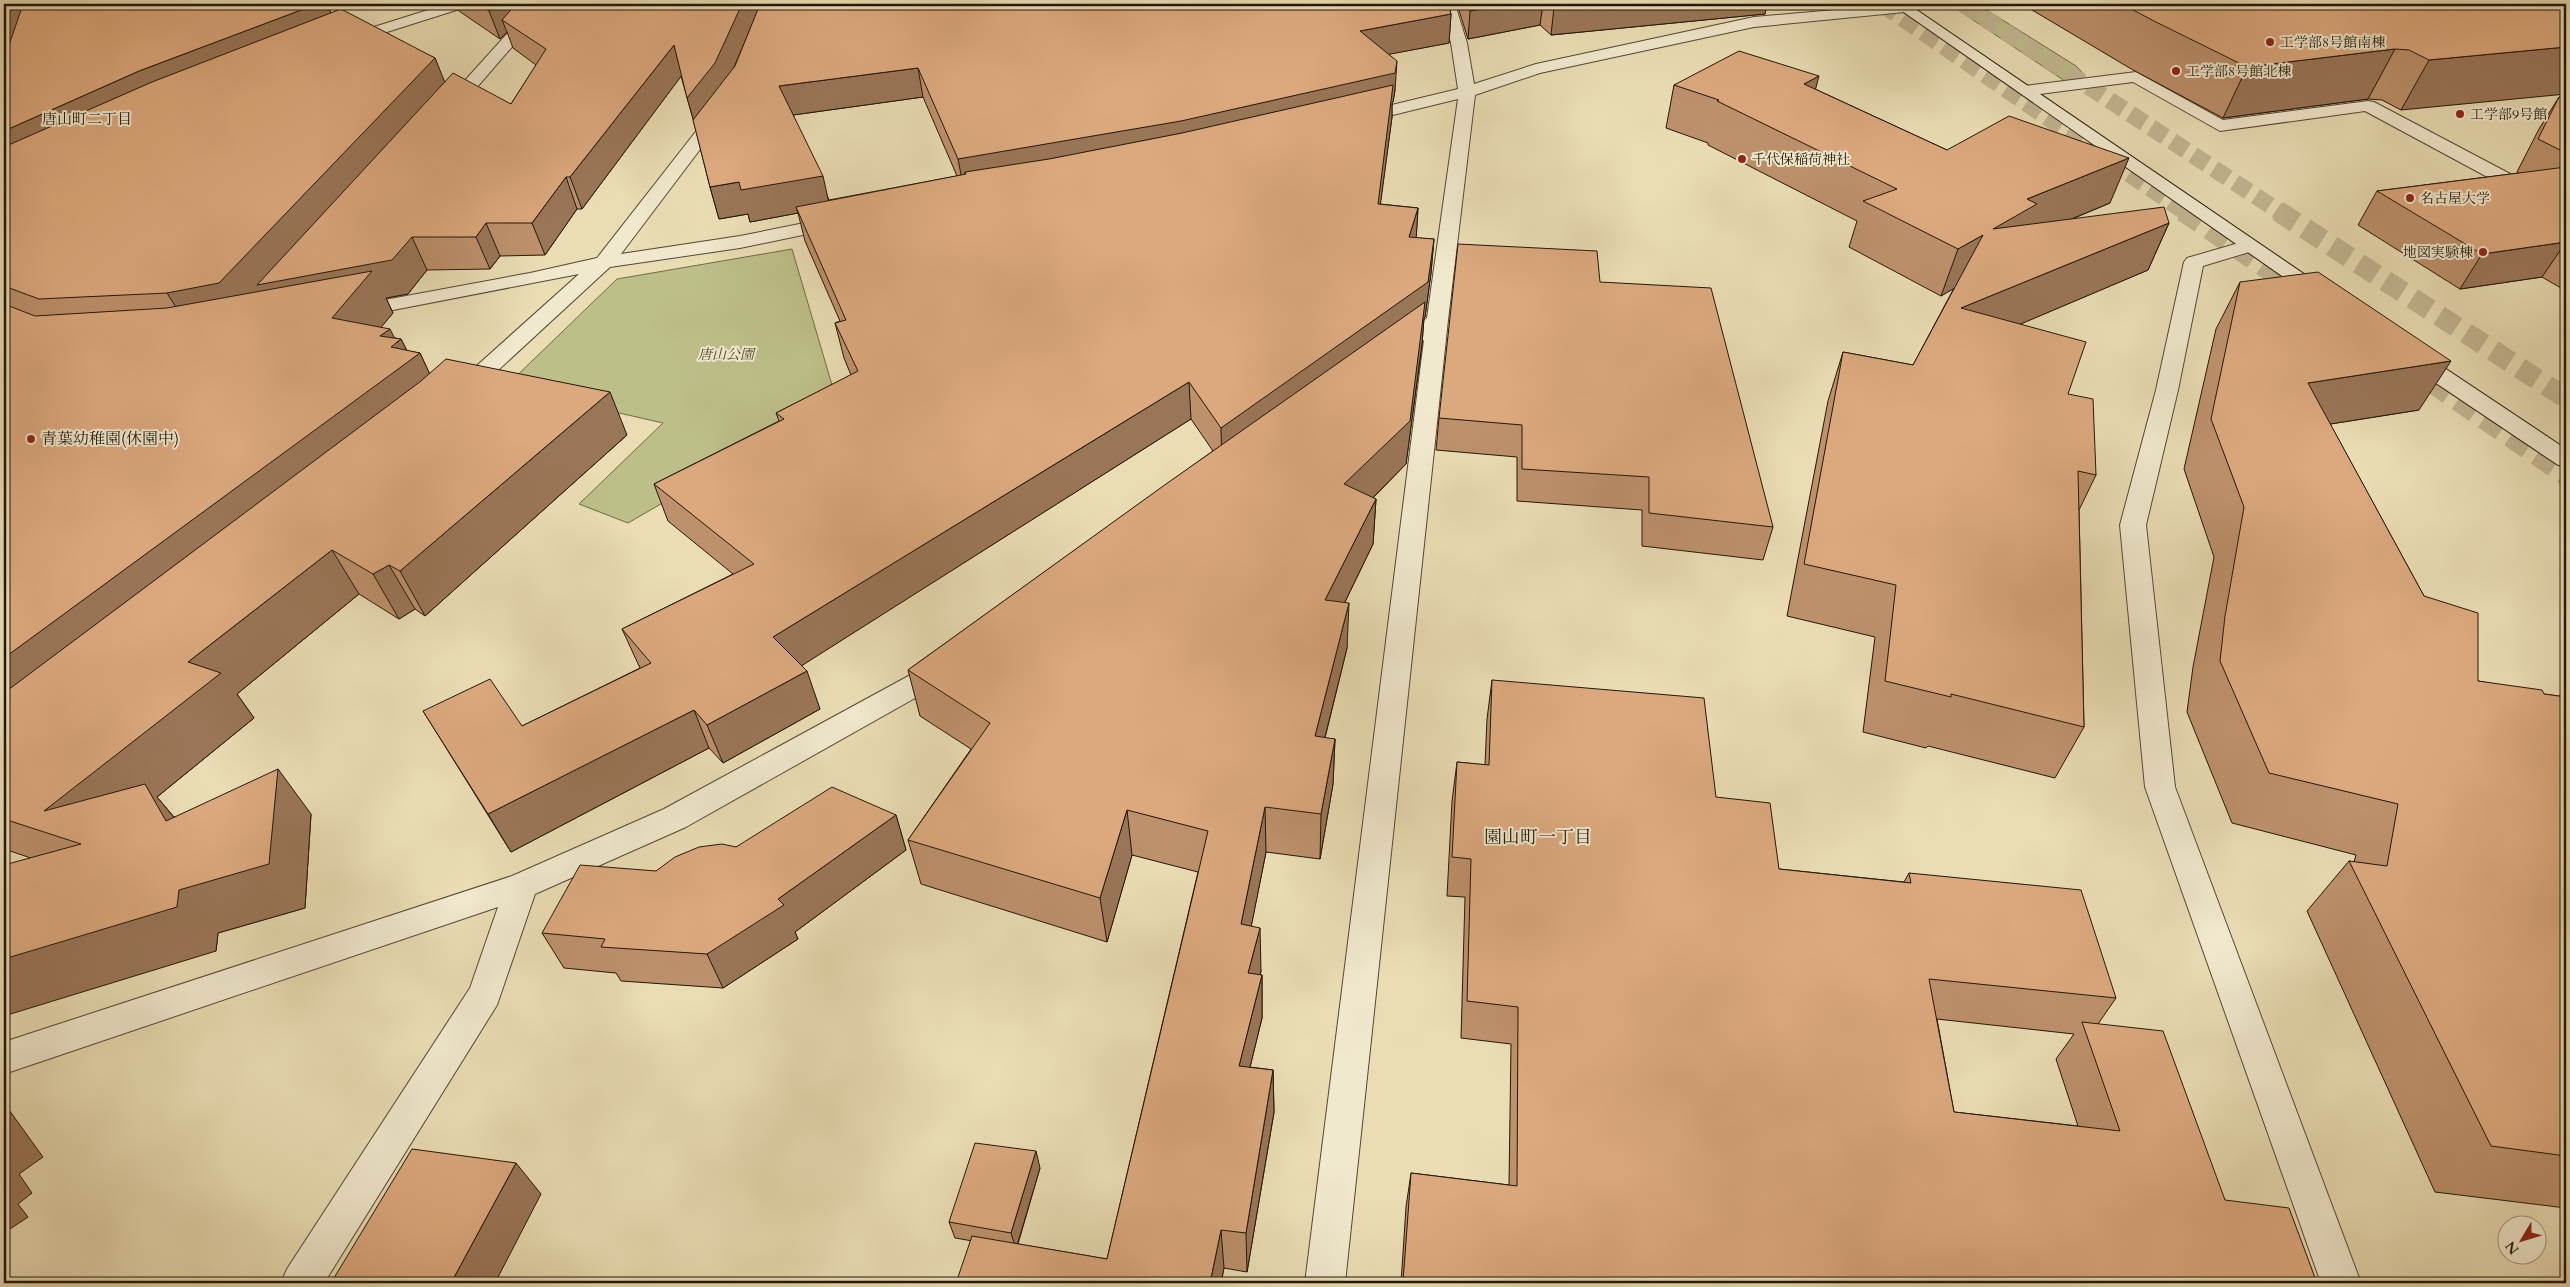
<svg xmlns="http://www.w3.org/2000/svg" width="2570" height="1287" font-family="Cardo,'Noto Serif JP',serif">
<rect width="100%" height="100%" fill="#eaddb4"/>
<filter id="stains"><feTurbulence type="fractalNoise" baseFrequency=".004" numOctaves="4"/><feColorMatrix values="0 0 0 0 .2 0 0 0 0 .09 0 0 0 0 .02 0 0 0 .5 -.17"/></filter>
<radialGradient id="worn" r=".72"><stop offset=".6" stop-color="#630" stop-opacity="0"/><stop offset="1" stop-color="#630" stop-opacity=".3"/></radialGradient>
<g fill="#bdbf89" stroke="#6f6b49">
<polygon points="1949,4 1977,4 2076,66 2084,74 2071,85"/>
<polygon points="792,249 837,402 628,523 579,504 663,423 505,387 617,279"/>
</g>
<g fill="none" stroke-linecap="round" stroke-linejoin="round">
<g stroke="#c2b592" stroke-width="17" stroke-dasharray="17 8" stroke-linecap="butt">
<polyline points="1882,4 2185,212"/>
<polyline points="1963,4 2280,212"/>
</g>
<g stroke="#c2b592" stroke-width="21" stroke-dasharray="21 11" stroke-linecap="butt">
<polyline points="2183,211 2310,298"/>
<polyline points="2278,211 2566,398"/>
<polyline points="2405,364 2566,475"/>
</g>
<g stroke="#534834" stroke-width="2">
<polygon id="lane" points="2136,72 2223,120 2368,101 2374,102 2533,186 2535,190 2533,194 2519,194 2365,111 2220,131 2133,82 2025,96 2017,91 2025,86"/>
</g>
<g stroke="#534834" stroke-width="2">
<g id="street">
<polygon points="447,4 468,4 466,7 349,44 344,46 336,41 339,38"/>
<polygon points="534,4 549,4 453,115 441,115 439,111 441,107"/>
<path d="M1441,4H1455L1467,43L1474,84L1536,64L1754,17L1903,4L1910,5L1912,8L1905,12L1754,27L1540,73L1475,95L1448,320L1345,1283H1305L1424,340C1412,349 1401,362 1384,358L1381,353L1427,318L1458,99L1356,124L1350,123L1347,119L1350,115L1458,89L1451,43Z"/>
<polygon points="721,106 727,107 729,111 621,254 740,236 839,216 846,218 849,222 846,226 740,248 610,267 469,397 461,399 453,397 450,392 453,387 579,274 352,318 345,316 342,312 345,308 352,306 530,273 597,258 715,107"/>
<polygon points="2249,240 2256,242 2259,246 2256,250 2203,266 2178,390 2146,525 2175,787 2361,1283 2321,1283 2145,787 2120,525 2156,390 2184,262 2187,258"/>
<polygon points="946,658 956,661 960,668 956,675 686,827 535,894 497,1005 324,1283 281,1283 287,1269 470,988 498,907 4,1074 4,1042 512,876 664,809 936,661"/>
</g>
</g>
<g stroke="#211709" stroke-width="2">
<g id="secondary">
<polygon points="1892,4 1908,4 2329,291 2332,295 2329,299 2322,301 2315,299"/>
<polygon points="2411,349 2419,351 2566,449 2566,467 2558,465 2403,361 2400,356 2403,351"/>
</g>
</g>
<use href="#lane" fill="#f1e9ce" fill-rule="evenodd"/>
<use href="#street" fill="#f1e9ce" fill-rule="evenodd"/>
<use href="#secondary" fill="#f1e9ce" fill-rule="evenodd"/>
</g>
<g fill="#bd916c" stroke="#211709" fill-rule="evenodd">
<path d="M4,4H327L331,13L435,58L444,82L511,104L536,65L513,48L507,32L500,39L459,11L456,4H1448L1451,14L1449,43L1389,54L1395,90L1393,102L1392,103V117L1380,204L1418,208L1416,238L1434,239L1431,273L1425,317L1424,318L1422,344L1406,464L1373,498L1376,499L1373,544L1345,602L1347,648L1325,738L1335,739L1333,784L1320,859L1266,852L1251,926L1261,971L1260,975H1262V1018L1250,1067L1273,1070L1274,1112L1247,1272L1224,1268L1221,1283L955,1238L949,1222L1040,1168L1018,1244L1107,1259L1198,872L1132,855L1107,942L921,884L908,840L971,749L920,716L908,670L1213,451L1191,419L802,665L820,709L723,763L709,748L511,852L423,711L522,726L640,668L622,629L733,574L668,521L654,484L779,421L776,413L851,375L844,358L835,323L840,321L805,241L798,213L750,222L748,214L719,219L710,187L693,119L681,76L582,209H577L545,255L500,256L490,269L427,270L408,294L386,298L393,313L381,327L395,338L401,339L407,351L420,353L429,373L627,435L425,616L415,609L399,619L359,594L237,694L254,718L157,797L174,817L311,814L305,908L218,933L216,951L31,858L4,849ZM923,97L957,176L829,200L793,115Z"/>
<polygon points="1457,4 1767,4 1765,14 1551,35 1540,25 1468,39"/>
<polygon points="2022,4 2566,4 2401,110 2382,100 2368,99 2223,118 2133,70"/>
<polygon points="1674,85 1815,89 1947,150 2110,203 2072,219 2169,223 2148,270 2020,324 2068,394 2096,475 2079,510 2084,727 2055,778 1928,746 1926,748 1863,732 1875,637 1787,616 1828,401 1843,352 1913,365 1954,288 1941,296 1849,247 1857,221 1708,145 1708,143 1666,128"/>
<polygon points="2559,97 2566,100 2566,291 2542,277 2460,289 2358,225 2377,191 2519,173 2517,172 2539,129"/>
<polygon points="1600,282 1773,527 1763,560 1642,546 1642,510 1517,501 1517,457 1436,450 1439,418"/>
<polygon points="2240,282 2419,410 2330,424 2424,596 2478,681 2544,694 2566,697 2566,1208 2435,1192 2307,911 2349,861 2354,862 2356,855 2232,823 2187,712 2193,667 2214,557 2184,469 2216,329"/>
<path d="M1492,680L1716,797L1779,869L1904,882L1909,873L2116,998L2098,1024L2225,1200L2317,1283H1401L1406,1207L1411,1173L1509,1185L1511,1044L1461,1038L1465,897L1447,896L1452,801L1457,762L1485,765L1487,719ZM1937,1019L2074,1034L2056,1059L2078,1126L1954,1112Z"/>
<polygon points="896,815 906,850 795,932 798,939 723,988 621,981 616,973 564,968 542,933 656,871 736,847"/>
</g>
<g fill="#9a7658" stroke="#211709">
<polygon points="4,4 36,4 4,103"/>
<polygon points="317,4 327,4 341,35 4,181 4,131 139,71"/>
<polygon points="496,4 532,4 502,20 507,32 500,39 489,11"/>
<polygon points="742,4 761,4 723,93 696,128 687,98"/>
<polygon points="1507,4 1543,4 1540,25 1468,39 1470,11"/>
<polygon points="1587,4 1767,4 1765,14 1551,35 1554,7"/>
<polygon points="1451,14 1449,43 1359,60 1360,31"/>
<polygon points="674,45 682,75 582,209 570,177"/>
<polygon points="2566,47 2566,94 2401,110 2429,60"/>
<polygon points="2395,49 2368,99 2223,118 2247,67"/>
<polygon points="435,58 450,95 412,237 427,270 408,294 386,298 393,313 354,360 193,334 167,293"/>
<polygon points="1397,61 1395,90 1393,102 1392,103 1392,117 1376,238 966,174 965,172 968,190 964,190 958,159"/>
<polygon points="918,68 923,97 786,116 779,86"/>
<polygon points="1819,76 1808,118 1804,84"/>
<polygon points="2129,158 2110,203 2023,239 1993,229 2027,199"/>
<polygon points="823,176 830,208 796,207 798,213 750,222 748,214 719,219 710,187 739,182"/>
<polygon points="566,177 577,209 545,255 532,223"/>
<polygon points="1418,208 1416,242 1409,237"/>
<polygon points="486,223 500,256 490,269 476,237"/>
<polygon points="2169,223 2148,270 1943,357 1961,308"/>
<polygon points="1983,235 1965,282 1941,296 1958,249"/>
<polygon points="1434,239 1431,273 1425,317 1424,318 1422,344 1406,464 1343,528 1344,484 1222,465 1221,428"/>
<polygon points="2566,242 2542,277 2460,289 2482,254"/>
<polygon points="390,329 397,343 401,339 411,359 420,353 440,396 4,733 4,658 380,336"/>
<polygon points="2451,361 2419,410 2280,432 2308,383"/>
<polygon points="1189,382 1191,419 787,675 773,637"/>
<polygon points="610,392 627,435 425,616 400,571"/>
<polygon points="1376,499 1373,544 1324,645 1325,600"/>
<polygon points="332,550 359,594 237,694 254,718 157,797 183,828 44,811 188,662"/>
<polygon points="389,565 415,609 399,619 373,574"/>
<polygon points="1349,603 1347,648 1314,781 1315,736"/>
<polygon points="807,671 820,709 723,763 707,725"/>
<polygon points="694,710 709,748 511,852 488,814"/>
<polygon points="1335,739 1333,784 1320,859 1321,814"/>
<polygon points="278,769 311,814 305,908 218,933 216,951 4,1016 4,959 179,890"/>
<polygon points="1265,807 1266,852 1243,968 1241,924"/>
<polygon points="1127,810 1132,855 1107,942 1100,898"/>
<polygon points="896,815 906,850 795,932 798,939 723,988 707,954 778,899"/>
<polygon points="1260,928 1261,971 1250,1016 1248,973"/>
<polygon points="1262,975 1262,1018 1240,1108 1239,1066"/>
<polygon points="1273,1070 1274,1112 1247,1272 1246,1233"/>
<polygon points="4,1103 43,1157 19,1174 32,1193 18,1204 28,1217 4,1233"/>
<polygon points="1036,1151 1040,1168 1016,1249 1011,1233"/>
<polygon points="516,1163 541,1194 495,1283 451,1283"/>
<polygon points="1221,1230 1224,1268 1221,1283 1210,1283"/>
</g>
<g fill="#dca97e" stroke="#211709">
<polygon points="23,4 317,4 139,71 4,131 4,60"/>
<polygon points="478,4 496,4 489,11"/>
<polygon points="516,4 742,4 715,63 687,98 674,45 570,177 566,177 532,223 486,223 476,237 412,237 392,260 257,285 453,73 511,104 546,49 502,20"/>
<polygon points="760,4 1448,4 1451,14 1360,31 1397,61 1395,73 1181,121 958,159 918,68 779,86 823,176 741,190 739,182 710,187 693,120 735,66"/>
<polygon points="1468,4 1507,4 1470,11"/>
<polygon points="1551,4 1587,4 1554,7"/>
<polygon points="2122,4 2566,4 2566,47 2429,60 2409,50 2395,49 2247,67 2154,21"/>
<polygon points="341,9 435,58 219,283 167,293 39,299 4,286 4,147 152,82"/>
<polygon points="1739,51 1819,76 1804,84 1947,150 2009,116 2129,158 2027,199 2037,204 1993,229 2164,207 2169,223 1961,308 2086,342 2068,394 2093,399 2096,475 2078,471 2084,727 1951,694 1951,697 1885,681 1896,585 1804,564 1843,352 1913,365 1983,235 1958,249 1863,201 1897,189 1717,101 1719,100 1674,85"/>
<polygon points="1393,85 1378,204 1418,208 1409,237 1434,239 1428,282 1221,428 1189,382 773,637 807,671 707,725 694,710 488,814 423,711 490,679 522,726 651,663 622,629 754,564 654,484 784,419 776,413 858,371 835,323 846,320 796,207 966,174 965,172 1049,159 1182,133"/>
<polygon points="2559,97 2566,100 2566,153 2538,139"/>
<polygon points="2566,167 2566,242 2482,254 2377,191"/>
<polygon points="1458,244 1597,251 1600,282 1711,288 1773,527 1649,513 1649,477 1522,469 1522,425 1439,418"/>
<polygon points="372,271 332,318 390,329 380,336 401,339 391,347 420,353 4,658 4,304 35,316 167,308"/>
<polygon points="2318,272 2451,361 2308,383 2424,596 2478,613 2478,681 2542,690 2544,694 2566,697 2566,1156 2491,1146 2349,861 2387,866 2398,804 2269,773 2220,661 2225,616 2244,507 2211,419 2240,282"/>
<polygon points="1425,302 1410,421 1344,484 1376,499 1325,600 1349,603 1315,736 1335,739 1321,814 1265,807 1241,924 1260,928 1248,973 1262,975 1239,1066 1273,1070 1246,1233 1221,1230 1210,1283 956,1283 972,1236 1107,1259 1208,831 1127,810 1100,898 908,840 990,723 908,670 1166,484"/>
<polygon points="446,359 610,392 400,571 389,565 373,574 332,550 188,662 221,673 44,811 145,784 166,821 278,769 269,864 179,890 177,907 4,959 4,865 81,844 4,819 4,693 421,381"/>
<polygon points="1492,680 1704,698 1716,797 1770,803 1779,869 1911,883 1909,873 2081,890 2116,998 1929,979 1954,1112 2120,1131 2082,1022 2163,1031 2225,1200 2289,1208 2317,1283 1413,1283 1403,1282 1411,1173 1517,1186 1518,1007 1467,1001 1471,859 1452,857 1457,762 1489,765"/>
<polygon points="832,787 896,815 778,899 784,905 707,954 601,947 605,939 542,933 580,865 656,871 675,857 699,847 722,844 736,847"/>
<polygon points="975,1143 1036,1151 1011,1233 949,1222"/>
<polygon points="412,1149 516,1163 451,1283 331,1283"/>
</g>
<g fill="#8f2418" stroke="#f1e9ce" stroke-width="2">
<circle cx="2270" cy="42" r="5"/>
<circle cx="2176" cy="71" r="5"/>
<circle cx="2460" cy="114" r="5"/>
<circle cx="1742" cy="159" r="5"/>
<circle cx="2410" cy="198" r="5"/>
<circle cx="2483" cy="252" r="5"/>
<circle cx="31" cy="439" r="5"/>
</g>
<g text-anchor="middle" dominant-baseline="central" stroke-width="4" stroke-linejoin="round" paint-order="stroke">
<g font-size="14" fill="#211709" stroke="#f1e9ce" text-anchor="start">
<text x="2280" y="42">工学部8号館南棟</text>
<text x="2186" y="71">工学部8号館北棟</text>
<text x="2470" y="114">工学部9号館</text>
<text x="1752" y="159">千代保稲荷神社</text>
<text x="2420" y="198">名古屋大学</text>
<text x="2473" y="252" text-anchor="end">地図実験棟</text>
</g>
<g font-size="14" font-style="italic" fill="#50492f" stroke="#f1e9ce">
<text x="726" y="354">唐山公園</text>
</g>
<g font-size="15" fill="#211709" stroke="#f1e9ce">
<text x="87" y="119">唐山町二丁目</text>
</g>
<g font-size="16" fill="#211709" stroke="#f1e9ce" text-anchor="start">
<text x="41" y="439">青葉幼稚園(休園中)</text>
</g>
<g font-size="18" fill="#211709" stroke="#f1e9ce">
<text x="1538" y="837">園山町一丁目</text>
</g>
</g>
<rect width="2570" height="1287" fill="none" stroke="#eaddb4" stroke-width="20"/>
<rect x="5" y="5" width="2560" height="1277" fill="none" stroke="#211709" stroke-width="2.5"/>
<rect x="10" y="10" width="2550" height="1267" fill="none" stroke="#211709"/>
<g transform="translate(2522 1240) rotate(232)"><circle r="24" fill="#f1e9ce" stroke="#9e957f"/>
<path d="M0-4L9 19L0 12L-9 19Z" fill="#8f2418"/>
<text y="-8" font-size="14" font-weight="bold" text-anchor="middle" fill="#211709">N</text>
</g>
<rect width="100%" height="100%" filter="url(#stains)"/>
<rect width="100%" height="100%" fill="url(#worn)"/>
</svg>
